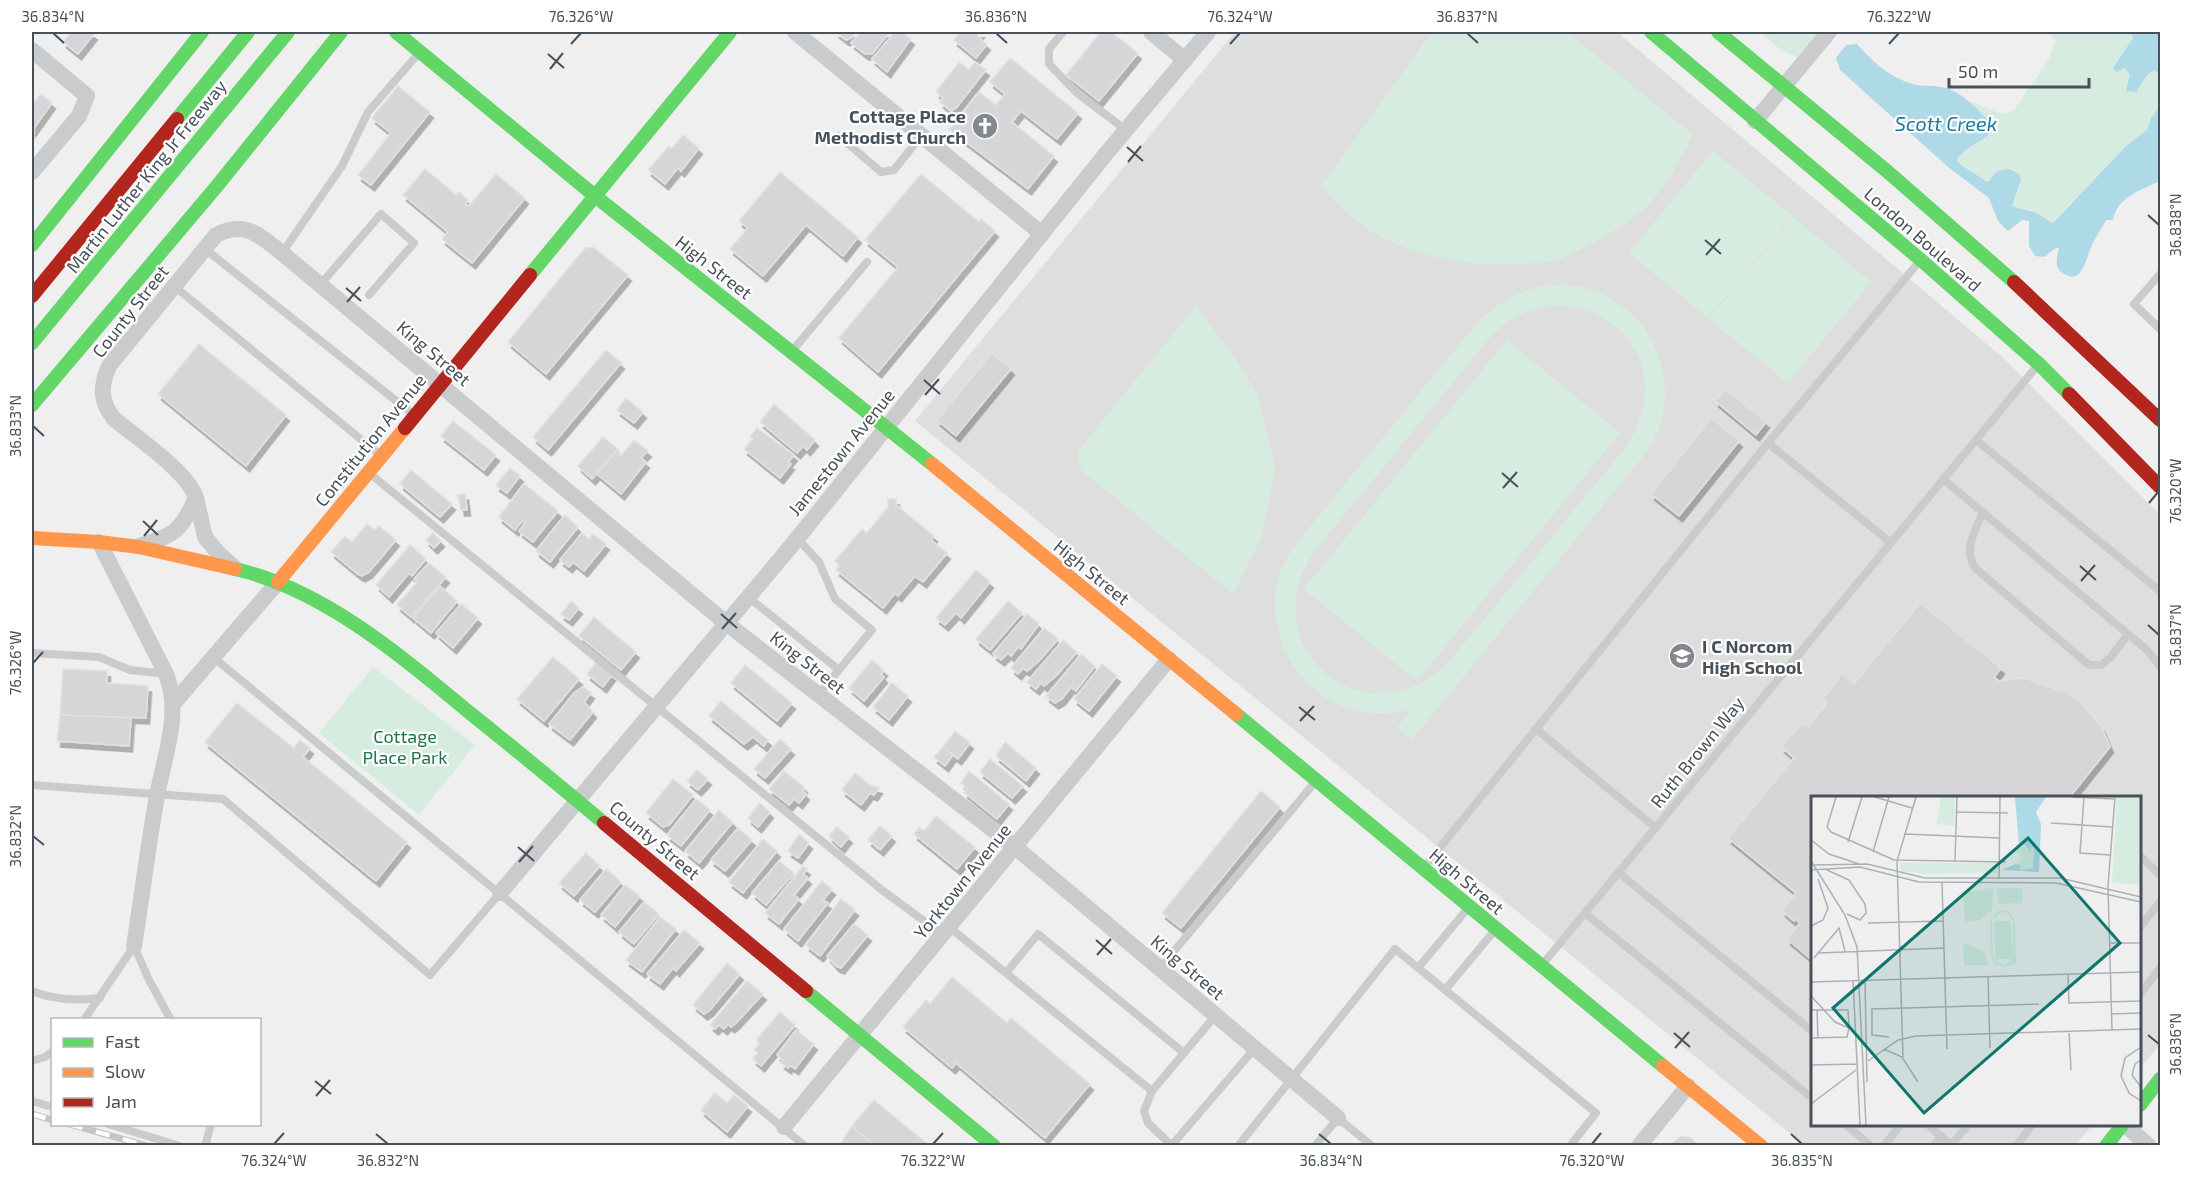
<svg xmlns="http://www.w3.org/2000/svg" width="2192" height="1177" font-family="'Exo 2',sans-serif">
<defs>
<filter id="shadow"><feDropShadow dx="3.5" dy="6" stdDeviation="0" flood-color="#0004"/></filter>
</defs>
<rect width="100%" height="100%" fill="#f0efef"/>
<polygon fill="#dedede" points="1235,32 1617,32 2001,356 2160,515 2160,1044 2140,1069 2140,798 1812,798 1812,1124 2093,1125 2075,1145 1804,1145 915,421"/>
<g fill="#d6ece0" fill-rule="evenodd">
<path d="M1432,32H1567L1693,135C1681,157 1662,194 1643,210C1626,225 1573,257 1552,261C1495,270 1431,263 1379,236C1357,224 1338,205 1321,186Z"/>
<polygon points="1759,32 1821,32 1797,57 1781,50"/>
<path d="M2046,32H2131L2133,38L2113,68H2125L2130,75L2142,85L2148,74L2155,70L2160,76V106L2151,118L2147,130L2126,146L2052,223C2044,220 2040,213 2031,210C2025,208 2019,209 2012,206L2021,180C1993,182 1977,183 1957,160L1963,150L1985,139L1988,121L1968,101L2003,114L2014,110L2049,59L2056,40Z"/>
<polygon points="1713,151 1792,216 1708,318 1629,253"/>
<polygon points="1793,217 1871,282 1788,383 1709,319"/>
<path d="M1548,285C1562,285 1576,285 1589,289C1645,306 1677,367 1661,423C1657,436 1649,448 1641,459L1412,740L1397,728L1410,710C1390,714 1371,716 1351,709C1296,693 1263,631 1279,576C1283,563 1291,551 1299,540L1476,324C1497,302 1518,291 1548,285ZM1550,305C1631,305 1671,379 1626,447L1449,662C1366,744 1250,649 1314,552L1491,336C1509,319 1526,310 1550,305Z"/>
<polygon points="1196,306 1231,352 1257,394 1275,466 1263,533 1233,594 1081,470 1077,452"/>
<polygon points="1507,340 1620,433 1417,681 1304,589"/>
<polygon points="373,667 475,745 419,815 319,733"/>
</g>
<g fill="#aed9e7">
<polygon points="2131,32 2160,32 2160,76 2155,70 2148,74 2136,92 2126,91 2130,75 2125,68 2116,72 2113,68 2133,38"/>
<path d="M1857,44C1872,61 1890,78 1913,84C1929,88 1941,83 1957,93C1969,100 1979,111 1989,121L1990,133C1979,145 1966,145 1957,160L1962,166L1988,182L1997,171L2010,169L2019,174L2021,180L2012,206C2019,209 2027,209 2034,212C2041,214 2045,220 2053,223L2126,146L2147,130L2151,118L2160,106V181C2141,190 2117,197 2113,220H2106C2102,228 2096,236 2092,245C2086,256 2084,285 2064,274C2053,268 2057,258 2059,248H2056L2044,257L2035,256L2029,246V221L2022,220L2008,231L1998,221L1989,198L1948,167L1840,70L1836,58L1846,45Z"/>
</g>
<g fill="#d6d6d8" stroke="#e1e1e2" stroke-width="1.5" filter="url(#shadow)">
<polygon points="72,32 91,32 94,34 78,54 63,42"/>
<polygon points="836,32 856,32 851,38 846,40"/>
<polygon points="861,32 890,32 872,54 865,54 851,43"/>
<polygon points="895,32 902,32 911,39 887,72 872,59"/>
<polygon points="961,32 981,32 977,36 987,44 976,58 954,40"/>
<polygon points="1101,32 1111,32 1138,53 1099,101 1066,75"/>
<polygon points="1010,58 1078,113 1057,139 1021,111 1012,122 1054,156 1028,189 949,129 979,92 996,105 1005,94 990,82"/>
<polygon points="959,62 969,70 975,62 986,70 956,108 951,111 940,102 943,98 936,92"/>
<polygon points="398,86 430,112 371,185 358,175 391,133 372,118"/>
<polygon points="41,94 52,103 32,131 32,104"/>
<polygon points="683,135 699,148 681,171 678,168 665,184 648,170 669,146 672,148"/>
<polygon points="425,169 456,195 459,192 468,200 465,204 469,206 496,174 525,198 472,263 442,239 448,232 403,195"/>
<polygon points="780,172 858,237 843,256 806,225 763,276 730,249 748,228 739,221"/>
<polygon points="921,174 979,222 981,219 995,231 878,372 839,338 898,267 865,240"/>
<polygon points="593,247 628,275 546,374 508,342 585,248"/>
<polygon points="199,344 286,415 246,466 158,394"/>
<polygon points="606,350 621,363 548,450 533,437"/>
<polygon points="992,353 1011,369 956,436 937,420"/>
<polygon points="1725,389 1766,422 1756,435 1715,401"/>
<polygon points="626,398 643,412 634,423 617,410"/>
<polygon points="774,404 815,440 807,450 803,446 797,453 760,422"/>
<polygon points="1711,418 1739,441 1679,516 1651,494"/>
<polygon points="453,421 496,455 484,470 441,436"/>
<polygon points="757,428 794,455 788,462 791,464 780,478 744,449 753,439 750,437"/>
<polygon points="603,437 618,449 592,479 578,466"/>
<polygon points="634,440 648,451 641,458 646,462 621,494 597,474 618,449 621,456"/>
<polygon points="510,468 520,476 507,493 496,485"/>
<polygon points="411,470 452,504 440,517 400,484"/>
<polygon points="524,484 558,511 533,542 519,531 525,523 522,521 515,530 499,517"/>
<polygon points="465,494 467,510 461,510 458,495"/>
<polygon points="888,499 896,499 896,505 934,536 931,540 947,553 923,582 915,576 898,596 895,593 883,608 836,570 840,565 835,561 862,529 867,533 888,507"/>
<polygon points="565,515 578,527 550,562 536,551"/>
<polygon points="367,524 375,530 379,526 396,540 369,572 362,576 358,574 331,552 345,536 352,542"/>
<polygon points="433,533 441,541 434,548 426,540"/>
<polygon points="582,533 589,539 593,534 606,544 584,571 573,562 569,567 560,560"/>
<polygon points="410,545 426,559 412,576 409,573 389,597 376,585"/>
<polygon points="429,563 446,577 411,617 397,605 417,582 414,579"/>
<polygon points="976,570 990,582 961,618 956,613 945,625 936,618"/>
<polygon points="440,586 457,601 431,633 413,618"/>
<polygon points="571,601 579,608 569,620 561,614"/>
<polygon points="1008,601 1022,613 990,650 976,639"/>
<polygon points="1920,603 2001,668 1994,677 1999,681 2020,678 2030,679 2031,681 2065,692 2075,698 2085,707 2101,726 2110,747 2069,798 1812,798 1812,960 1787,939 1800,923 1795,919 1794,921 1782,911 1796,893 1728,838 1794,758 1781,747 1790,736 1803,723 1808,727 1827,703 1823,699 1842,673 1854,684"/>
<polygon points="461,604 478,618 453,648 436,633"/>
<polygon points="1027,614 1039,624 1021,649 1018,647 1011,656 1008,653 1001,660 993,654"/>
<polygon points="594,617 636,652 621,670 579,636"/>
<polygon points="1044,628 1058,639 1039,661 1027,671 1023,668 1018,674 1011,668"/>
<polygon points="1063,640 1077,652 1056,676 1044,686 1041,683 1036,689 1027,682"/>
<polygon points="1081,654 1095,666 1076,691 1071,687 1062,699 1055,703 1046,696"/>
<polygon points="553,657 579,679 544,721 517,699"/>
<polygon points="872,660 884,670 881,674 884,677 864,701 849,688"/>
<polygon points="596,662 612,675 603,687 587,674"/>
<polygon points="1102,664 1117,676 1089,711 1074,699"/>
<polygon points="745,665 792,703 777,721 731,683"/>
<polygon points="63,669 107,671 107,683 148,686 146,718 60,715"/>
<polygon points="892,683 908,696 889,720 873,707"/>
<polygon points="583,687 591,693 584,702 593,712 570,740 549,724 574,693"/>
<polygon points="721,701 768,740 764,746 753,737 744,744 709,716"/>
<polygon points="237,703 294,748 300,740 310,748 303,757 407,842 376,881 205,742"/>
<polygon points="60,715 131,718 129,746 57,741"/>
<polygon points="955,731 970,743 958,759 943,747"/>
<polygon points="780,739 791,749 765,778 754,769"/>
<polygon points="1005,742 1036,768 1026,781 996,756"/>
<polygon points="943,747 953,755 945,766 934,757"/>
<polygon points="990,759 1023,786 1012,798 980,772"/>
<polygon points="697,770 708,779 698,790 687,781"/>
<polygon points="784,771 804,787 802,790 806,794 799,803 794,799 789,805 769,789"/>
<polygon points="969,771 1009,804 997,819 964,792 967,788 961,783"/>
<polygon points="855,773 870,785 879,788 874,795 870,793 861,805 842,790"/>
<polygon points="673,779 693,795 669,825 663,827 646,813"/>
<polygon points="1261,791 1280,807 1181,928 1162,913"/>
<polygon points="696,799 710,810 681,846 667,835"/>
<polygon points="760,803 770,812 758,827 748,818"/>
<polygon points="719,810 733,822 699,863 685,851"/>
<polygon points="936,816 975,847 957,869 914,834 919,827 924,831"/>
<polygon points="880,826 892,836 880,850 868,840"/>
<polygon points="837,827 849,837 841,847 829,836"/>
<polygon points="738,828 752,840 725,871 711,860"/>
<polygon points="799,834 809,843 798,858 788,851"/>
<polygon points="763,839 777,851 743,893 729,882"/>
<polygon points="586,853 600,866 574,896 559,883"/>
<polygon points="779,861 794,873 766,905 752,893"/>
<polygon points="803,866 807,869 803,874 808,878 794,895 799,899 779,924 765,913"/>
<polygon points="606,869 621,882 595,912 580,900"/>
<polygon points="822,881 832,889 823,900 828,903 798,941 784,929"/>
<polygon points="625,885 640,896 615,927 601,915"/>
<polygon points="841,899 855,910 820,956 806,945"/>
<polygon points="644,902 659,914 634,944 619,932"/>
<polygon points="660,917 676,929 642,972 626,960"/>
<polygon points="854,924 868,935 841,968 836,966 827,956"/>
<polygon points="684,930 700,943 676,971 673,968 660,984 647,974"/>
<polygon points="727,963 740,974 710,1010 704,1014 693,1005"/>
<polygon points="952,977 1007,1023 1011,1018 1090,1084 1045,1138 956,1063 952,1068 903,1027 926,1000 930,1004"/>
<polygon points="747,981 763,994 736,1023 731,1027 728,1024 724,1029 719,1025 715,1029 710,1025"/>
<polygon points="780,1012 795,1025 761,1066 753,1059 758,1053 754,1050 759,1044 757,1039"/>
<polygon points="796,1030 814,1044 795,1069 790,1065 788,1068 781,1063 783,1060 777,1055"/>
<polygon points="715,1093 727,1103 734,1095 748,1106 727,1132 701,1110"/>
<polygon points="874,1100 930,1146 874,1146 852,1126"/>
<polygon points="852,1126 874,1146 839,1146"/>
<polygon points="1681,1136 1691,1138 1700,1146 1669,1146"/>
</g>
<g fill="none" stroke-linecap="round" stroke-linejoin="round">
<g stroke="#cacbcd" stroke-width="8">
<polyline points="1063,32 1049,49 1049,64 1077,93 1126,130"/>
<polyline points="839,136 881,172 894,170 921,136"/>
<polyline points="205,249 414,415"/>
<polyline points="282,253 342,166 368,112 418,54"/>
<polyline points="2160,274 2134,304 2160,329"/>
<polyline points="320,285 381,214 414,243 369,295"/>
<polyline points="174,286 380,455"/>
<polyline points="792,351 867,262"/>
<polyline points="1976,440 2160,591"/>
<polyline points="1768,443 1890,542"/>
<polyline points="369,473 882,890 943,935"/>
<polyline points="1943,479 2147,650 2160,666"/>
<path d="M1983,512C1975,532 1963,548 1975,568L2089,665H2101L2111,657L2128,634"/>
<polyline points="797,538 819,562 835,599 872,630 818,695"/>
<polyline points="748,597 839,670"/>
<polyline points="32,653 99,657 130,670 166,674"/>
<polyline points="213,657 805,1146"/>
<polyline points="1536,729 1656,828"/>
<polyline points="32,785 223,799 430,975 500,893"/>
<polyline points="2140,856 2160,875"/>
<polyline points="1425,866 1768,443 1918,263"/>
<polyline points="1619,873 1812,1031"/>
<polyline points="1585,913 1812,1098"/>
<polyline points="949,927 1152,1091 1144,1111 1148,1123 1172,1146"/>
<polyline points="2140,927 2160,902"/>
<polyline points="134,946 149,980 171,1020"/>
<polyline points="1542,965 2037,366"/>
<polyline points="1160,968 1315,782"/>
<polyline points="1418,968 1469,907"/>
<polyline points="1006,973 1038,934 1184,1053"/>
<polyline points="1445,990 1495,930"/>
<path d="M32,991C54,1000 77,1001 100,998"/>
<polyline points="2140,994 2160,968"/>
<polyline points="84,1020 134,946"/>
<polyline points="32,1061 45,1057 52,1052"/>
<polyline points="1152,1091 1216,1015"/>
<polyline points="32,1101 52,1107"/>
<polyline points="108,1124 180,1146"/>
<polyline points="1845,1124 1871,1146"/>
<polyline points="1927,1124 1951,1145 1969,1124"/>
<polyline points="1172,1145 1255,1048"/>
<polyline points="205,1146 211,1124"/>
<polyline points="1238,1146 1395,949 1596,1113 1570,1146"/>
<polyline points="1315,1146 1338,1118 1372,1146"/>
<polyline points="1884,1146 1901,1124"/>
<polyline points="1933,1146 1941,1136"/>
<polyline points="2016,1146 2033,1124"/>
</g>
<g stroke="#cacbcd" stroke-width="16">
<polyline points="795,32 1042,234"/>
<polyline points="1151,32 1185,60"/>
<polyline points="32,50 87,96 79,116 32,172"/>
<polyline points="1755,121 1829,32"/>
<path d="M196,498C188,472 136,437 114,419C100,401 100,387 109,366L216,235C245,220 259,235 282,253L726,623L1015,847L1338,1118"/>
<path d="M99,542L166,674C182,714 164,756 157,796C148,846 142,896 134,946"/>
<path d="M139,546C176,534 179,533 196,498L205,537L218,553L235,568"/>
<polyline points="173,704 278,582"/>
<polyline points="500,893 792,545 1105,155 1208,32"/>
<polyline points="2124,1124 2149,1146"/>
<polyline points="784,1127 1169,659"/>
<polyline points="1639,1146 1688,1086"/>
</g>
<g stroke="#63d668" stroke-width="14">
<polyline points="396,32 595,196 932,464"/>
<polyline points="1651,32 1921,260 2039,364 2069,394"/>
<polyline points="1718,32 1888,172 2014,282"/>
<polyline points="177,119 248,32"/>
<polyline points="32,245 202,32"/>
<polyline points="530,275 730,32"/>
<polyline points="32,343 288,32"/>
<polyline points="32,405 217,186 341,32"/>
<path d="M235,569C323,589 401,656 470,713C515,749 560,786 604,823"/>
<polyline points="1236,714 1663,1066"/>
<polyline points="806,991 994,1146"/>
<polyline points="2140,1105 2160,1079"/>
<polyline points="2106,1146 2123,1124"/>
</g>
<g stroke="#ff974d" stroke-width="14">
<polyline points="932,464 1236,714"/>
<polyline points="32,538 99,542 139,547 235,569"/>
<polyline points="278,582 405,428"/>
<polyline points="1663,1066 1761,1146"/>
</g>
<g stroke="#b3261e" stroke-width="14">
<polyline points="2014,282 2160,420"/>
<polyline points="32,296 177,119"/>
<polyline points="2069,394 2160,487"/>
<polyline points="405,428 530,275"/>
<polyline points="604,823 806,991"/>
</g>
<g stroke="#c5c5c7" stroke-width="7">
<g id="rail">
<polyline points="32,1114 52,1120"/>
<polyline points="69,1124 147,1146"/>
</g>
</g>
<use href="#rail" stroke="#fff" stroke-width="4.5" stroke-dasharray="14" stroke-linecap="butt"/>
</g>
<path fill="none" stroke="#48515a" stroke-width="2" d="M53,33L64,43M996,33L1007,43M1467,33L1478,43M571,44L581,33M1230,44L1240,33M1889,44L1899,33M548,54L564,68M550,69L563,53M1127,147L1143,161M1128,162L1141,146M2148,215L2159,225M1705,240L1721,254M1706,255L1720,239M346,288L361,301M347,302L360,287M924,380L940,394M925,395L939,379M33,426L44,436M1502,473L1518,487M1503,488L1517,472M2149,503L2159,491M143,521L158,535M144,536L157,520M2080,566L2096,580M2081,581L2095,565M721,614L737,628M2148,625L2159,635M722,629L736,613M33,663L43,652M1299,707L1315,720M1300,721L1314,706M33,836L44,845M518,847L534,861M519,862L533,846M1096,940L1112,954M1097,955L1111,939M1674,1033L1690,1047M2148,1035L2159,1044M1675,1048L1689,1032M315,1081L331,1094M316,1096L330,1080M376,1134L388,1144M1319,1134L1331,1144M1791,1134L1802,1144M274,1144L284,1133M933,1144L943,1133M1592,1144L1601,1133"/>
<defs>
<g id="church-disc" transform="scale(1.35)"><circle r="9.5" fill="#83888e" stroke="#fff"/><path d="M-1.2-6h2.4v3.5h3.3v2.4h-3.3V6h-2.4V-.1h-3.3v-2.4h3.3Z" fill="#fff"/></g>
<g id="school-disc" transform="scale(1.35)"><circle r="9.5" fill="#83888e" stroke="#fff"/><path d="M0-5L7-2L0 1L-7-2ZM-4 1L0 2.5L4 1V4Q0 6-4 4Z" fill="#fff"/></g>
</defs>
<g fill-rule="evenodd">
<use href="#church-disc" x="985" y="126"/>
<use href="#school-disc" x="1682" y="656"/>
</g>
<g text-anchor="middle" dominant-baseline="central" stroke-width="4.5" stroke-linejoin="round" paint-order="stroke">
<g font-size="18" font-weight="bold" fill="#48515a" stroke="#fff" text-anchor="end">
<text x="966" y="116">Cottage Place<tspan x="966" dy="21">Methodist Church</tspan></text>
<text x="1702" y="646" text-anchor="start">I C Norcom<tspan x="1702" dy="21">High School</tspan></text>
</g>
<g font-size="18" fill="#48515a" stroke="#fff">
<text transform="translate(146 176) rotate(-51)">Martin Luther King Jr Freeway</text>
<text transform="translate(1923 239) rotate(41)">London Boulevard</text>
<text transform="translate(714 267) rotate(38)">High Street</text>
<text transform="translate(130 311) rotate(-52)">County Street</text>
<text transform="translate(434 353) rotate(40)">King Street</text>
<text transform="translate(370 440) rotate(-51)">Constitution Avenue</text>
<text transform="translate(841 452) rotate(-51)">Jamestown Avenue</text>
<text transform="translate(1092 572) rotate(39)">High Street</text>
<text transform="translate(808 662) rotate(38)">King Street</text>
<text transform="translate(1697 752) rotate(-51)">Ruth Brown Way</text>
<text transform="translate(655 840) rotate(40)">County Street</text>
<text transform="translate(962 881) rotate(-51)">Yorktown Avenue</text>
<text transform="translate(1467 881) rotate(40)">High Street</text>
<text transform="translate(1188 967) rotate(40)">King Street</text>
</g>
<g font-size="18" fill="#20744d" stroke="#fff">
<text x="405" y="736">Cottage<tspan x="405" dy="21">Place Park</tspan></text>
</g>
<g font-size="20" font-style="italic" fill="#1a7a9b" stroke="#fff">
<text x="1946" y="123">Scott Creek</text>
</g>
</g>
<g transform="translate(1811 796)">
<rect width="330" height="330" fill="#f0efef"/>
<path d="M130,1H144L143,30L125,28ZM306,1H330V89L301,87ZM208,49L223,53L222,72L209,74L210,69L205,68L210,65L209,58L204,55ZM89,67H185L187,77L113,78L90,75ZM183,92L181,114L169,124L154,126L152,96ZM186,92H211V107L187,108ZM188,114L198,115L204,125L205,168L193,171L184,168L180,159L179,124ZM191,116L198,118L202,126V162L200,125H183L184,163H201L193,169L185,166L182,159L181,124ZM152,146L172,155L178,169H153Z" fill="#d6ece0" fill-rule="evenodd"/>
<path d="M204,1H235L225,16L230,28L228,76L190,74L205,68L210,69L209,74L222,72L223,53L220,51L219,55L214,49H208Z" fill="#aed9e7"/>
<path fill="none" stroke="#adb0b3" stroke-width="1.5" d="M64,1L101,12M261,1L303,3M273,1L269,57L299,59M145,16L197,17M240,27L301,31M20,36L83,64L195,66M20,36L16,31L25,1M94,38L188,42M0,44L18,58L48,68M37,46L51,1M62,56L78,1M0,65L34,119L46,151L55,329M144,65L146,1M3,69L56,68L114,82H249L330,101M14,73L38,84L54,108L55,117L49,124L36,118M0,74L49,71L108,86L245,87L330,106M188,83L189,1M131,87L136,253M57,127L132,125M0,130L12,124L17,112L7,83M299,147H330M8,157L133,152M3,162L28,132L34,155M257,179L258,207L330,205M177,180L179,252M42,184L49,329M54,184L56,286M0,186L330,176M0,200L24,226L38,232M0,214H37L38,232L36,241L0,242M6,214L7,242M300,218L330,217M301,234L297,90L304,1M258,235L260,274M78,241L61,239V213L228,208M330,251L314,262L310,280L318,297L330,305M73,253L91,261L107,286M92,261L86,65L105,1M330,264L324,268L321,279L330,291M57,265L87,244L105,240L330,233M0,269L46,268M0,308L45,274"/>
<path fill="#0f766e" fill-opacity="0.15" stroke="#0f766e" stroke-width="3" d="M217,42L309,147L113,317L22,212Z"/>
<rect width="330" height="330" fill="none" stroke="#48515a" stroke-width="3"/>
</g>
<rect width="2192" height="1177" fill="none" stroke="#ffffff" stroke-width="66"/>
<rect x="51" y="1018" width="210" height="108" fill="#ffffff" stroke="#b6b9bd" stroke-width="1.5"/>
<rect x="63" y="1038" width="30" height="9" fill="#63d668" stroke="#b6b9bd" stroke-width="1.5"/>
<text x="105" y="1048" font-size="18" fill="#48515a">Fast</text>
<rect x="63" y="1068" width="30" height="9" fill="#ff974d" stroke="#b6b9bd" stroke-width="1.5"/>
<text x="105" y="1078" font-size="18" fill="#48515a">Slow</text>
<rect x="63" y="1098" width="30" height="9" fill="#b3261e" stroke="#b6b9bd" stroke-width="1.5"/>
<text x="105" y="1108" font-size="18" fill="#48515a">Jam</text>
<path d="M1949 78v9h140v-9" fill="none" stroke="#48515a" stroke-width="3"/>
<text x="1958" y="78" font-size="18" fill="#48515a" stroke="#ffffff" stroke-width="4.5" paint-order="stroke">50 m</text>
<rect x="33" y="33" width="2126" height="1111" fill="none" stroke="#48515a" stroke-width="2"/>
<g font-size="15" text-anchor="middle" fill="#48515a">
<text x="53" y="22">36.834°N</text>
<text x="581" y="22">76.326°W</text>
<text x="996" y="22">36.836°N</text>
<text x="1240" y="22">76.324°W</text>
<text x="1467" y="22">36.837°N</text>
<text x="1899" y="22">76.322°W</text>
<text transform="translate(2176 225) rotate(-90)" y="5">36.838°N</text>
<text transform="translate(16 426) rotate(-90)" y="5">36.833°N</text>
<text transform="translate(2176 491) rotate(-90)" y="5">76.320°W</text>
<text transform="translate(2176 635) rotate(-90)" y="5">36.837°N</text>
<text transform="translate(16 663) rotate(-90)" y="5">76.326°W</text>
<text transform="translate(16 836) rotate(-90)" y="5">36.832°N</text>
<text transform="translate(2176 1044) rotate(-90)" y="5">36.836°N</text>
<text x="274" y="1166">76.324°W</text>
<text x="388" y="1166">36.832°N</text>
<text x="933" y="1166">76.322°W</text>
<text x="1331" y="1166">36.834°N</text>
<text x="1592" y="1166">76.320°W</text>
<text x="1802" y="1166">36.835°N</text>
</g>
</svg>
